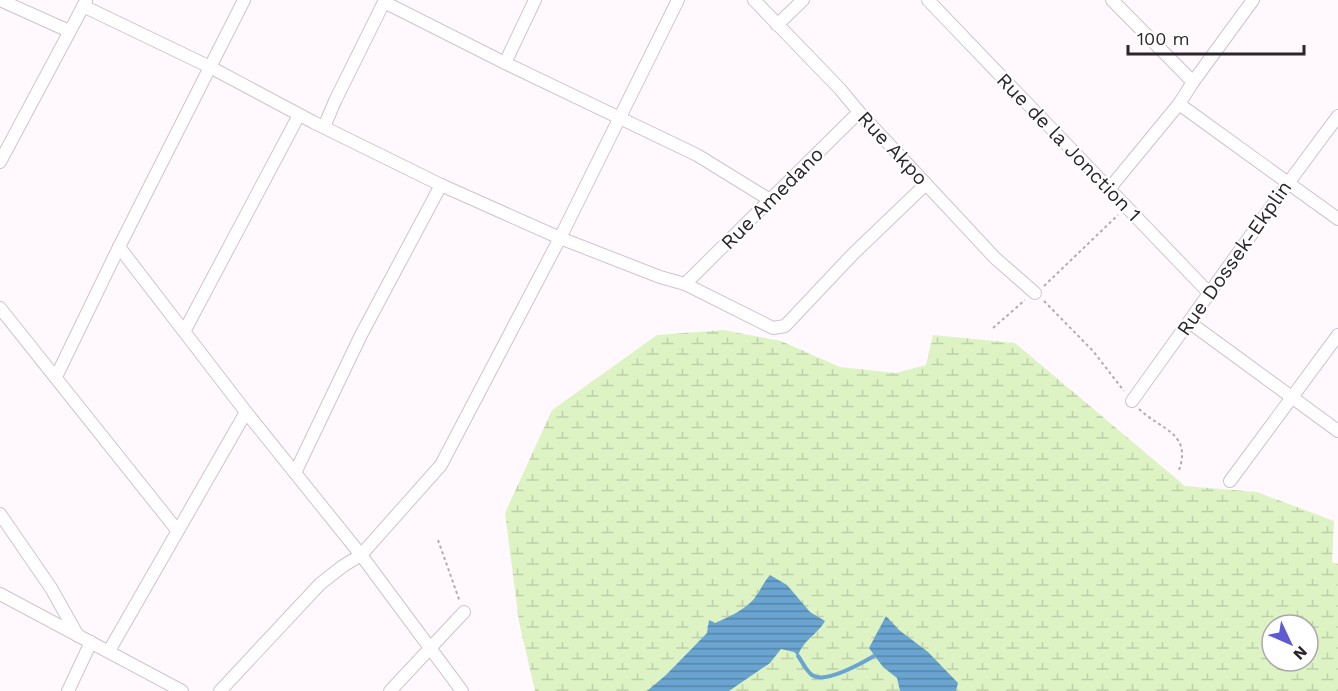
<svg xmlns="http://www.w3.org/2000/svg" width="1338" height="691" font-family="'Work Sans',sans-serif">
<defs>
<pattern id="wetland-marsh" width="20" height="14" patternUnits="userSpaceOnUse" patternTransform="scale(1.5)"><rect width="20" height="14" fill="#ddf3c4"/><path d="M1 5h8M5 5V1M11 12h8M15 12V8" fill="none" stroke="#bed0a9"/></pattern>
<pattern id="water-rules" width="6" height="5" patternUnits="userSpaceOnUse" patternTransform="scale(1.5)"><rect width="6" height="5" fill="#6aa4d0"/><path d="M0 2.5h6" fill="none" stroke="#5785a9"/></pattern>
</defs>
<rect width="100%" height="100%" fill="#fff9fe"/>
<path fill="url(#wetland-marsh)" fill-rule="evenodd" d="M723,330L781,341L840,367L896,373L926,365L933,335L1015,343L1185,486L1257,492L1334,521L1332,562L1338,564V691H535L519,622L505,513L552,410L657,335ZM1272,625H1308V661H1272Z"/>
<g fill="url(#water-rules)">
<path d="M770,575L787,585L810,612L825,621C816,636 803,640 798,656L794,652L781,649L770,663L729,691H647L666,675L707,633L709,620L715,623C727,618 740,612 750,603C758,596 762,584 770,575Z"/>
<polygon points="886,616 899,630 928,652 958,683 956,691 900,691 897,678 883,667 869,648"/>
</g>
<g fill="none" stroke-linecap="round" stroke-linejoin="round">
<path stroke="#6aa4d0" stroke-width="4" d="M798,656C802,661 806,671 812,675C825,684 862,663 874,656"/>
<g stroke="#d0c3cf" stroke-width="14">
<g id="minor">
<polyline points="0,0 69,31"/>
<polyline points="754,0 840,89 859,112 995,258 1035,293"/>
<polyline points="928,0 1210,294"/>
<polyline points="1112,0 1193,82"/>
<polyline points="384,2 505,63 697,155 770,200"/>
<polyline points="83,6 210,67 313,122 441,185 560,238 660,277 685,284 773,328 785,326 853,254 926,184"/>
<polyline points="777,25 803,0"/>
<polyline points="505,63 535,0"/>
<polyline points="1179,104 1338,219"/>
<polyline points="324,127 335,101 385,0"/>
<polyline points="0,162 86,1"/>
<polyline points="1109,189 1179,104 1193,82 1253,0"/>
<polyline points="119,247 246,412 361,555 462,691"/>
<polyline points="685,284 859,112"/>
<polyline points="0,308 177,530"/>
<polyline points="1189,322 1338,431"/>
<polyline points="185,330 299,115"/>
<polyline points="56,377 119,247 244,0"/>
<polyline points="1132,401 1289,182 1338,116"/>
<polyline points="295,473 361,335 441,185"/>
<polyline points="1230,481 1338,335"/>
<polyline points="0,514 51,588 78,636"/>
<polyline points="0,594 182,691"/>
<polyline points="109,651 246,412"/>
<polyline points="68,691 91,642"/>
<polyline points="220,691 320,584 343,566 361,555 441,465 560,238 678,0"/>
<polyline points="390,691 464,612"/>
</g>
</g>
<g stroke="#b1acb1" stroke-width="2" stroke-dasharray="3 3" stroke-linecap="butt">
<polyline points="1044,286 1118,215"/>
<polyline points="1044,301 1093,351 1124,391"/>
<polyline points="993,328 1025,300"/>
<path d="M1139,409C1161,430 1192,433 1179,470"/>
<polyline points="438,540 460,602"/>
</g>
<use href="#minor" stroke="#fff" stroke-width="12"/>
</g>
<g text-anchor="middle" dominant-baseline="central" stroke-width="4.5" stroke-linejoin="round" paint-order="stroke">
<g font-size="20" fill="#2b262b" stroke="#fff">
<text transform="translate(1069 147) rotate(46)">Rue de la Jonction 1</text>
<text transform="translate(893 148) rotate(47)">Rue Akpo</text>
<text transform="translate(772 198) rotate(-45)">Rue Amedano</text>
<text transform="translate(1234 258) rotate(-55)">Rue Dossek-Ekplin</text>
</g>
</g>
<g transform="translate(1290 643) rotate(134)"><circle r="28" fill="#ffffff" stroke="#aaa8aa" stroke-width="1.5"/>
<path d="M0-4.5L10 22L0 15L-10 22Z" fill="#5d5ad2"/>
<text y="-9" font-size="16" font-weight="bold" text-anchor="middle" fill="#2b262b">N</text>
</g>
<path d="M1128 45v9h176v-9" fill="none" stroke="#2b262b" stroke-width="3"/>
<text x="1137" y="45" font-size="18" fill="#2b262b" stroke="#ffffff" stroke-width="4.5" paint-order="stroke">100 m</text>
</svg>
